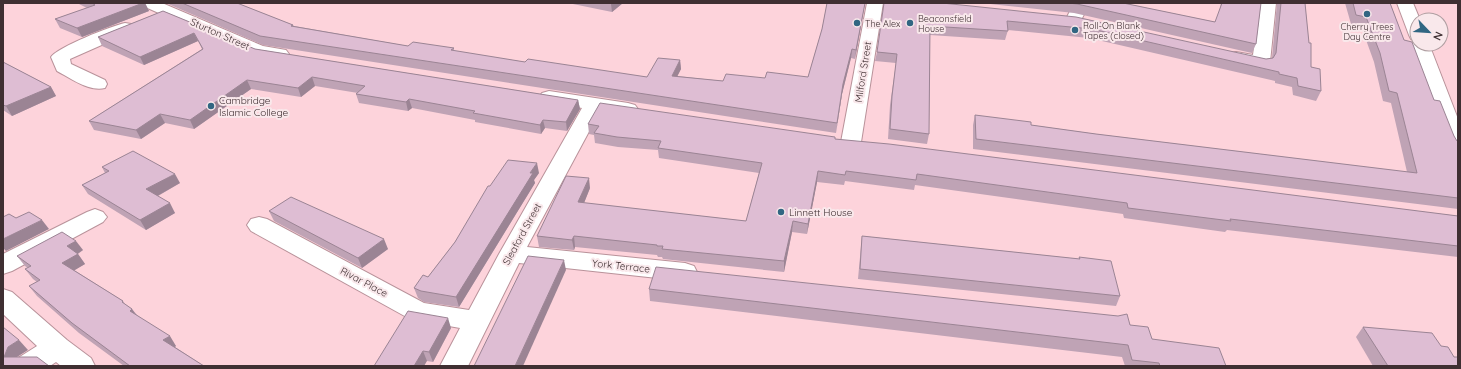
<svg xmlns="http://www.w3.org/2000/svg" width="1461" height="369" font-family="Quicksand,sans-serif">
<rect width="100%" height="100%" fill="#fdd3db"/>
<g fill="none" stroke-linecap="round" stroke-linejoin="round">
<g stroke="#b9929a" stroke-width="2">
<g id="minor">
<polygon points="141,3 162,3 263,46 286,50 289,54 286,58 280,59 253,55 143,6"/>
<polygon points="867,3 883,3 861,142 858,146 851,148 844,146 841,142"/>
<polygon points="1074,3 1090,3 1080,22 1074,24 1068,22 1066,19"/>
<polygon points="1260,3 1276,3 1270,62 1267,66 1261,67 1230,61 1227,57 1230,53 1236,52 1253,55"/>
<polygon points="1397,3 1413,3 1420,20 1417,20 1417,44 1429,44 1458,119 1458,152 1451,150 1448,146 1411,44 1416,40 1411,39 1409,35"/>
<path d="M125,23L131,24L133,28L131,32L70,59L71,64L105,80L107,84L105,88C89,92 70,78 57,71L51,57C58,47 111,26 125,23Z"/>
<polygon points="549,91 628,103 635,105 638,109 635,113 628,115 600,111 527,247 685,263 694,266 697,272 694,278 685,281 519,263 468,366 440,366 460,328 410,319 251,231 247,225 251,219 259,217 267,219 424,303 469,310 499,254 582,108 542,101 539,97 542,93"/>
<polygon points="95,209 103,212 107,217 103,222 12,271 3,274 3,254 87,212"/>
<polygon points="3,289 12,292 67,340 91,358 95,366 61,366 56,362 50,366 14,366 18,358 37,346 3,314"/>
</g>
</g>
<use href="#minor" fill="#fff" fill-rule="evenodd"/>
</g>
<g fill="#bfa3b5">
<polygon points="77,3 145,3 149,11 82,37 60,28 55,19 87,8"/>
<polygon points="166,3 237,3 293,25 294,26 408,46 454,48 454,51 525,62 647,77 680,60 681,69 677,76 723,81 765,78 808,77 822,29 827,3 865,3 855,59 851,58 842,94 836,133 263,45"/>
<polygon points="568,3 623,3 612,12"/>
<polygon points="942,3 1266,59 1272,58 1277,3 1305,3 1311,67 1321,91 1316,101 1293,95 1292,87 1275,83 1275,81 1089,38 1008,30 1005,40 930,35 929,134 927,144 888,139 890,105 896,63 875,61 877,52"/>
<polygon points="981,3 1123,3 1215,22 1219,13 1221,3 1261,3 1256,44 1252,53 1074,13"/>
<polygon points="1345,3 1390,3 1404,40 1434,100 1454,136 1457,141 1458,141 1458,209 973,149 973,125 975,115 1031,125 1096,134 1407,172 1391,103 1383,101 1374,62 1361,26 1351,24"/>
<polygon points="163,11 255,49 578,100 580,109 567,131 545,128 541,134 475,122 475,120 412,108 408,111 359,103 356,94 358,93 315,86 301,97 251,89 194,129 165,123 141,139 94,130 89,121 202,49 198,41 144,65 102,46 98,37"/>
<polygon points="3,62 51,87 56,96 12,116 3,110"/>
<polygon points="588,124 835,139 1458,216 1458,257 1227,230 1225,232 1124,218 1123,214 915,185 914,190 845,181 844,185 817,182 807,234 792,232 784,272 663,259 662,257 658,257 657,255 575,247 574,250 539,247 537,236 590,188 584,203 746,221 759,173 659,158 658,150 618,147 595,143 594,135 589,134"/>
<polygon points="102,167 180,183 158,196 175,213 146,230 88,194 82,185 105,173"/>
<polygon points="539,173 534,180 535,183 459,307 424,302 418,298 414,288 428,277 455,242 490,186"/>
<polygon points="269,211 388,249 362,268 274,221"/>
<polygon points="862,236 1079,259 1079,257 1120,296 1116,306 858,279 861,246"/>
<polygon points="83,250 78,254 85,264 74,270 123,301 125,304 132,309 137,315 176,346 175,347 204,366 124,366 79,333 37,296 29,286 37,282 33,279 25,269 28,268 25,266 17,256"/>
<polygon points="649,289 1118,316 1130,325 1152,339 1226,366 1125,366 1122,357 650,301"/>
<polygon points="1363,327 1441,346 1458,366 1373,366 1356,337"/>
<polygon points="451,328 433,362 427,361 374,366"/>
</g>
<g fill="#9b8494">
<polygon points="143,3 145,3 149,11 82,37 77,28"/>
<polygon points="612,3 623,3 612,12 611,4"/>
<polygon points="865,3 855,59 856,50"/>
<polygon points="194,33 198,41 144,65 140,57"/>
<polygon points="852,49 851,58 842,94 836,133 843,84"/>
<polygon points="680,60 681,69 673,85 672,76"/>
<polygon points="312,77 315,86 301,97 298,88"/>
<polygon points="247,80 251,89 194,129 190,120"/>
<polygon points="51,87 56,96 12,116 6,106"/>
<polygon points="409,99 412,108 408,111 406,102"/>
<polygon points="578,100 580,109 567,131 566,122"/>
<polygon points="160,114 165,123 141,139 136,130"/>
<polygon points="543,120 545,128 541,134 540,125"/>
<polygon points="537,163 539,173 534,180 535,183 459,307 456,297 530,173"/>
<polygon points="818,171 817,182 807,234 808,224"/>
<polygon points="175,174 180,183 152,199 146,189"/>
<polygon points="589,178 590,188 580,213 578,202"/>
<polygon points="170,203 175,213 146,230 140,220"/>
<polygon points="42,220 49,229 6,251 3,248 3,239"/>
<polygon points="793,221 792,232 784,272 784,261"/>
<polygon points="574,236 575,247 574,250 572,240"/>
<polygon points="384,239 388,249 362,268 358,258"/>
<polygon points="76,241 83,250 74,256 67,246"/>
<polygon points="78,254 85,264 70,273 62,263"/>
<polygon points="564,260 566,270 523,366 515,366"/>
<polygon points="132,309 139,319 130,311"/>
<polygon points="448,318 451,328 433,362 429,352"/>
<polygon points="170,336 176,346 170,350 163,340"/>
<polygon points="19,340 28,350 17,357 4,357 8,347"/>
<polygon points="423,351 427,361 424,366 414,366"/>
</g>
<g fill="#debdd3" stroke="#9b8494">
<polygon points="92,3 143,3 77,28 55,19 95,5"/>
<polygon points="182,3 237,3 293,25 291,26 408,46 413,42 454,48 451,50 525,62 528,59 647,77 658,58 680,60 672,76 723,81 726,74 765,78 767,72 808,77 822,29 827,3 865,3 856,50 852,49 843,84 837,123 260,36"/>
<polygon points="884,3 942,3 1076,17 1266,59 1273,58 1276,53 1281,3 1305,3 1309,43 1311,43 1311,67 1320,69 1321,91 1298,86 1297,78 1279,74 1279,72 1092,29 1007,21 1008,31 930,26 929,134 890,129 892,96 897,54 877,52"/>
<polygon points="1068,3 1123,3 1215,22 1222,3 1261,3 1256,44 1077,4"/>
<polygon points="1353,3 1390,3 1404,40 1412,42 1434,100 1440,101 1454,136 1457,141 1458,141 1458,198 976,139 975,115 1031,122 1031,125 1096,134 1417,173 1397,93 1389,91 1380,53 1366,17 1356,15"/>
<polygon points="163,11 255,49 578,100 566,122 543,120 540,125 473,113 475,111 409,99 406,102 356,94 365,86 312,77 298,88 247,80 190,120 160,114 136,130 89,121 203,49 194,33 140,57 98,37"/>
<polygon points="3,62 51,87 6,106 3,105"/>
<polygon points="600,103 835,137 835,139 889,144 1458,216 1458,246 1230,219 1231,221 1128,208 1127,203 917,174 916,180 846,171 845,175 818,171 808,224 793,221 784,261 662,249 663,246 657,246 657,245 574,236 572,240 537,236 566,176 589,178 578,202 746,221 762,163 658,148 661,141 617,137 594,133 599,126 588,124"/>
<polygon points="133,151 175,174 146,189 170,203 140,220 82,185 109,171 102,167"/>
<polygon points="508,160 537,163 530,173 533,173 456,297 421,291 414,288 423,275 428,277 455,242 488,186 490,186"/>
<polygon points="291,197 384,239 358,258 269,211"/>
<polygon points="29,212 42,220 3,239 3,217 9,214 16,218"/>
<polygon points="62,232 76,241 67,246 78,254 62,263 123,301 122,302 132,309 130,311 170,336 163,340 204,366 130,366 72,323 29,286 40,280 25,269 31,266 17,256"/>
<polygon points="862,236 1080,259 1079,257 1111,261 1120,296 860,269"/>
<polygon points="528,256 564,260 515,366 474,366"/>
<polygon points="656,267 1118,316 1127,314 1130,325 1148,327 1152,339 1219,348 1226,366 1160,366 1159,363 1132,360 1128,345 649,289"/>
<polygon points="408,311 448,318 429,352 423,351 414,366 374,366"/>
<polygon points="3,327 19,340 8,347 4,357 37,357 49,366 3,366"/>
<polygon points="1363,327 1432,333 1441,346 1448,347 1454,357 1458,357 1458,366 1388,366"/>
</g>
<g fill="#316682" stroke="#f9e8eb" stroke-width="1.5">
<circle cx="1367" cy="14" r="4"/>
<circle cx="857" cy="23" r="4"/>
<circle cx="910" cy="23" r="4"/>
<circle cx="1075" cy="30" r="4"/>
<circle cx="211" cy="106" r="4"/>
<circle cx="781" cy="212" r="4"/>
</g>
<g text-anchor="middle" dominant-baseline="central" stroke-width="4" stroke-linejoin="round" paint-order="stroke">
<g font-size="9" fill="#3f2f32" stroke="#f9e8eb" text-anchor="start">
<text x="918" y="18">Beaconsfield<tspan x="918" dy="10">House</tspan></text>
<text x="865" y="23">The Alex</text>
<text x="1083" y="25">Roll-On Blank<tspan x="1083" dy="10">Tapes (closed)</tspan></text>
<text x="1367" y="26" text-anchor="middle">Cherry Trees<tspan x="1367" dy="10">Day Centre</tspan></text>
</g>
<g font-size="10" fill="#3f2f32" stroke="#f9e8eb">
<text transform="translate(220 34) rotate(24)">Sturton Street</text>
<text transform="translate(863 72) rotate(-81)">Milford Street</text>
<text transform="translate(522 234) rotate(-61)">Sleaford Street</text>
<text transform="translate(621 266) rotate(6)">York Terrace</text>
<text transform="translate(364 282) rotate(28)">Rivar Place</text>
</g>
<g font-size="10" fill="#3f2f32" stroke="#f9e8eb" text-anchor="start">
<text x="219" y="100">Cambridge<tspan x="219" dy="12">Islamic College</tspan></text>
<text x="789" y="212">Linnett House</text>
</g>
</g>
<rect width="1461" height="369" fill="none" stroke="#3f2f32" stroke-width="8"/>
<g transform="translate(1429 32) rotate(115)"><circle r="19" fill="#f9e8eb" stroke="#af9ea1"/>
<path d="M0-3L7 15L0 10L-7 15Z" fill="#316682"/>
<text y="-6" font-size="11" font-weight="bold" text-anchor="middle" fill="#3f2f32">N</text>
</g>
</svg>
